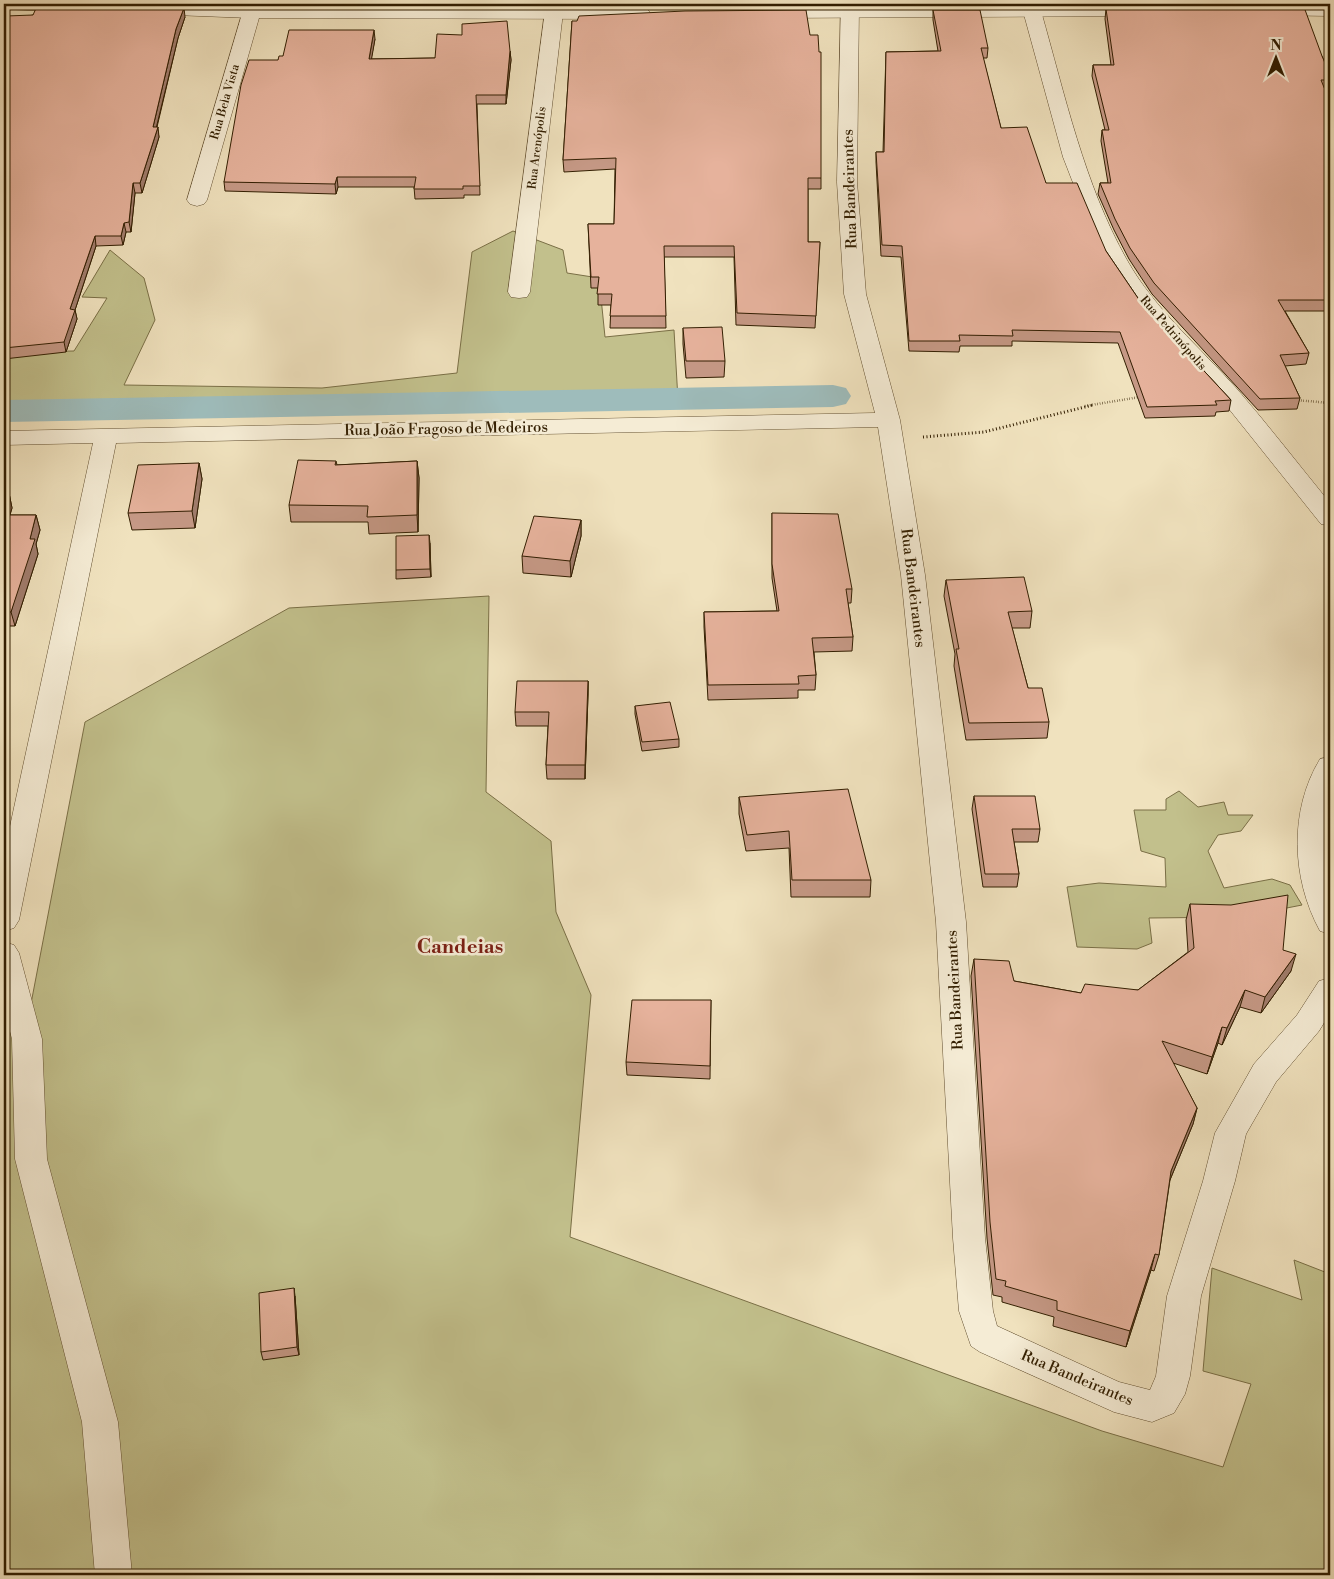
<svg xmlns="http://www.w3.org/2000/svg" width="1334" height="1579" font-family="'Libre Bodoni',serif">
<rect width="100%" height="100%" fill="#f0e2be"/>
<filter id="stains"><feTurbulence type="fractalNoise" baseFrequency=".004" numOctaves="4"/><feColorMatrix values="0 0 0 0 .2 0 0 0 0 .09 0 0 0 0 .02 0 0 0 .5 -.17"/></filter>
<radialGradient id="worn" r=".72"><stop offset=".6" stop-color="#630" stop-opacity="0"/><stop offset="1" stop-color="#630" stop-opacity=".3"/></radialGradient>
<g fill="#c2c08c" stroke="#7a6f46">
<polygon points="513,231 563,250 567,273 599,278 605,337 674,330 678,400 4,413 4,352 74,351 107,298 82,297 110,250 144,278 155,320 124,385 322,388 457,373 472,252"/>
<polygon points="489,596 486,792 551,841 556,912 591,995 570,1237 1102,1431 1223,1467 1251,1384 1203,1371 1212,1268 1302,1300 1294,1260 1330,1274 1330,1575 4,1575 4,992 29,1014 85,722 289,608"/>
<polygon points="1179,791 1198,807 1224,802 1228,815 1253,815 1241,831 1218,835 1208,851 1224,888 1272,879 1290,885 1302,905 1241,917 1149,918 1152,943 1137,949 1077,947 1067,887 1099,883 1166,887 1165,858 1141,851 1134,810 1166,810 1166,799"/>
</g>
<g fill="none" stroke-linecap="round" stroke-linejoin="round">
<polygon fill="#9ebcbb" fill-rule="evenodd" points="833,385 846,388 851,396 846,404 833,407 4,422 4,400"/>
<g stroke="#624f30" stroke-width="1">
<g id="minor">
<polygon points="245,4 263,4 207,200 204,204 197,206 190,204 187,200"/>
<polygon points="546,4 564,4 530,292 527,297 519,298 511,297 508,292"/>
<polygon points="841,4 859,4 857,182 866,294 900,420 925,575 966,922 985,1238 993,1311 997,1326 1119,1382 1150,1390 1156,1376 1167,1296 1203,1181 1215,1133 1254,1064 1297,1015 1319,981 1330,978 1330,1013 1319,1031 1276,1082 1246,1134 1235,1181 1201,1296 1190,1376 1185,1394 1174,1413 1152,1422 1114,1412 980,1352 971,1346 959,1311 953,1238 936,922 901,575 878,427 116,443 19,920 14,928 4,931 4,854 93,443 4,445 4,431 875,413 844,294 837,182"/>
<path d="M1032,6L1038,7L1041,11C1065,95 1084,184 1127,260C1155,310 1200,347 1237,389C1269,426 1299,465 1330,503V526L1321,524L1221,399L1142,314L1106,261L1089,224L1063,157L1023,11L1026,7Z"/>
<path d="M1330,757V798L1326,821L1325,838L1330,876V934L1320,931C1291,878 1289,810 1320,759Z"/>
<polygon points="4,942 14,945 19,953 42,1039 47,1159 118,1422 132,1575 95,1575 82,1422 15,1159 12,1039 4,1008"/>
</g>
</g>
<g stroke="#624f30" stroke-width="1">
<g id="tertiary">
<polygon points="4,4 82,4 84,7 81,11 75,12 4,9"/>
<polygon points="152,4 251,8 642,9 648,10 651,14 648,18 642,19 251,18 148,14 142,13 139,9 142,5"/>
<polygon points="1142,6 1148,7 1151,11 1148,15 1142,16 770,18 764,17 761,13 764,9 770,8"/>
<polygon points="1268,6 1330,6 1330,16 1262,15 1259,11 1262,7"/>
</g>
</g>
<g stroke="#321e01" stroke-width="2.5" stroke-dasharray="0.5 2" stroke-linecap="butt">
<polyline points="1296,400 1330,403"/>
<polyline points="1085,406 1140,397"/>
</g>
<polyline stroke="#321e01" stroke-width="3" stroke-dasharray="1 2.5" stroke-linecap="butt" points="923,437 984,432 1093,405"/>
<use href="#minor" fill="#f5ecd5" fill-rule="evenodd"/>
<use href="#tertiary" fill="#f5ecd5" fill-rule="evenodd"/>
</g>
<g fill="#c69986" stroke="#321e01">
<polygon points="746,4 803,4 802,7 746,7"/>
<rect x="930" y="4" width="46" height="2"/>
<polygon points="1103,4 1330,4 1330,5 1330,4 1103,5"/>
<polygon points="1106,9 1322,56 1330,75 1330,90 1325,91 1330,102 1330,311 1285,311 1309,353 1306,364 1285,366 1300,398 1297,409 1258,410 1152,294 1129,259 1114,230 1098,194 1100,183 1108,183 1101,141 1102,130 1105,130 1092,76 1093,65 1111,65 1105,19"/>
<polygon points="933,10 988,48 987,58 983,58 1001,128 1046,183 1106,251 1142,304 1231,400 1229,411 1216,412 1215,416 1145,418 1118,343 1012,341 1012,346 960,346 959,352 909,351 901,257 881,256 876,162 876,152 883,152 886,52 938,51 933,20"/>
<polygon points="33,15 185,17 178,38 157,127 159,137 142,193 135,193 131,232 126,232 123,245 96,246 75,310 77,319 66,352 4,359 4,22"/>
<polygon points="572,21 821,178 821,189 808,189 808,242 820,242 815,328 736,325 734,257 664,257 666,328 610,328 611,305 598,305 598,288 591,288 588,224 614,224 615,169 564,172 563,160"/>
<polygon points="375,39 371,59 435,58 510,51 511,60 506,104 477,104 480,195 464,195 464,198 415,199 414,187 338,187 336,194 225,191 224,182 278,60 283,56"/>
<polygon points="683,328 725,361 724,377 686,378 683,344"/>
<polygon points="336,461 337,465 417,461 419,478 418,532 369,534 368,522 291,522 289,505"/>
<polygon points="199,463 202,479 195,528 132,530 128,513"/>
<polygon points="4,493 9,493 12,508 10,515 36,515 40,530 36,544 38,554 15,626 4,626"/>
<polygon points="772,513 852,589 851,603 848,603 853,637 852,651 814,652 816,675 815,690 798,690 798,698 708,700 704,627 704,612 777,611 772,578"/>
<polygon points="581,520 581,536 571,577 523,573 522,556"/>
<polygon points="430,543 431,577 396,579 396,570"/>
<polygon points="946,580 1032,611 1030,628 1012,628 1028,688 1049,722 1047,738 966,740 954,666 955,654 944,596"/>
<polygon points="588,681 588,695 585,779 547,779 546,765 548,726 516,726 515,712"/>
<polygon points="635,706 679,739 679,747 642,751 635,714"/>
<polygon points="974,796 1040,829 1038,842 1014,842 1019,874 1017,887 983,887 972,809"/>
<polygon points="739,797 871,880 870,897 791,897 789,848 746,851 739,814"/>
<polygon points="1190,904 1283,950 1291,971 1261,1013 1240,1007 1222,1045 1218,1043 1207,1074 1173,1063 1197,1108 1193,1124 1170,1180 1159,1255 1154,1271 1151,1270 1126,1347 1053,1326 1054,1317 1002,1302 1002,1297 993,1295 987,1238 971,976 974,959 1014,981 1081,993 1138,990 1188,952 1186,920"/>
<polygon points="711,1000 710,1079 627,1075 626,1062"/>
<polygon points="295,1296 299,1355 263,1360 261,1352"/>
</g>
<g fill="#a17d6d" stroke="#321e01">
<polygon points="184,8 185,17 178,38 154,137 153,127 176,29"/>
<polygon points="374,30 375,39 370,68 369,59"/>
<polygon points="510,51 511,60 506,104 506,95"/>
<polygon points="158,127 159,137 142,193 140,183"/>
<polygon points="337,177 338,187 336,194 335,184"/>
<polygon points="133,183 135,193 131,232 129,222"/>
<polygon points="124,223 126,232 123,245 121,236"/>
<polygon points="95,236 96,246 75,310 77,319 66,352 64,342 70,309"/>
<polygon points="417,461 419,478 418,532 417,515"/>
<polygon points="199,463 202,479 195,528 192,511"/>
<polygon points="9,493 12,508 5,530 4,526 4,508"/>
<polygon points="36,515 40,530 36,544 38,554 15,626 11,612"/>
<polygon points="581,520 581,536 571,577 570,561"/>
<polygon points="429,535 430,543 431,577 430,569"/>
<polygon points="588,681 588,695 585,779 585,765"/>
<polygon points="1296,954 1291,971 1261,1013 1265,997"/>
<polygon points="1245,990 1240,1007 1222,1045 1227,1028"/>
<polygon points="1222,1027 1218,1043 1207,1074 1212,1057"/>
<polygon points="1197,1108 1193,1124 1167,1187 1171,1171"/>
<polygon points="1155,1254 1151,1270 1126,1347 1130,1331"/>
<polygon points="294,1288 295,1296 299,1355 297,1347"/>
</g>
<g fill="#e6b29c" stroke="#321e01">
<polygon points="38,4 184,8 176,29 153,127 158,127 140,183 133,183 129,222 124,223 121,236 95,236 70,309 75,310 64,342 4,348 4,22 6,16 33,15"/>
<polygon points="1304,7 1322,56 1330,75 1330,80 1321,80 1330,102 1330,300 1278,300 1309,353 1280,355 1300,398 1260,399 1154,283 1130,248 1115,219 1100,183 1111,183 1102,130 1109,130 1093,65 1114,65 1106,9"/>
<polygon points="806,10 810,35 818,35 819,52 821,52 821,178 808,178 808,242 820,242 816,316 737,313 734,246 664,246 666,316 610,316 612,294 597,294 599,277 591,277 588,224 614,224 616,158 563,160 572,21 577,21 579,16 685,11"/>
<polygon points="933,10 980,10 988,48 981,48 1001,128 1027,127 1046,183 1077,183 1106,251 1142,304 1231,400 1215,401 1217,405 1147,407 1120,332 1012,330 1013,336 959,335 960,341 909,341 902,246 882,245 876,152 884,152 886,52 941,51"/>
<polygon points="507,21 510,51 506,95 476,95 480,186 463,186 463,189 414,189 416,177 337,177 335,184 224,182 241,85 249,60 278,60 279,56 283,56 289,30 374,30 369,59 435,58 437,34 462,35 462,24"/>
<polygon points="722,327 725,361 686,361 683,328"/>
<polygon points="298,460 336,461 335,465 417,461 417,515 367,517 368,506 289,505"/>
<polygon points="199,463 192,511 128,513 138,465"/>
<polygon points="4,493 9,493 4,508"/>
<polygon points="772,513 838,514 852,589 846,589 853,637 812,638 816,675 798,676 799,684 708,685 704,612 779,611 772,564"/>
<polygon points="4,515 36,515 30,539 35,539 11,612 4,612"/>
<polygon points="534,516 581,520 570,561 522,556"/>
<polygon points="429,535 430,569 396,570 396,536"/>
<polygon points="1024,577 1032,611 1008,612 1028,688 1042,688 1049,722 969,723 956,649 959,649 946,580"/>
<polygon points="517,681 588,681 585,765 546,765 549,712 515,712"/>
<polygon points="670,702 679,739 642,742 635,706"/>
<polygon points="848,789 871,880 792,880 789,831 747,835 739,797"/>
<polygon points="974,796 1035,796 1040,829 1012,829 1019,874 985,874"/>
<polygon points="1288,895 1283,950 1296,954 1265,997 1245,990 1227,1028 1222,1027 1212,1057 1162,1041 1197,1108 1171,1171 1159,1255 1155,1254 1130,1331 1057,1310 1057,1301 1005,1286 1006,1281 996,1279 990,1222 974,959 1009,961 1014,981 1081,993 1085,984 1138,990 1194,948 1190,904 1231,905"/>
<polygon points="632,1000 711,1000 710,1066 626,1062"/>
<polygon points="294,1288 297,1347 261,1352 259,1293"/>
</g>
<g text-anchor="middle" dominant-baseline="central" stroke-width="5" stroke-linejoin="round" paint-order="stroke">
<g font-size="12" fill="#321e01" stroke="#f5ecd5">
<text transform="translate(225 102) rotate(-74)">Rua Bela Vista</text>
<text transform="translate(537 148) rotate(-83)">Rua Arenópolis</text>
<text transform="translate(1173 333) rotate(49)">Rua Pedrinópolis</text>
</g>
<g font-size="15" fill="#321e01" stroke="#f5ecd5">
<text transform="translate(850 189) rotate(-92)">Rua Bandeirantes</text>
<text transform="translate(446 429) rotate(-1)">Rua João Fragoso de Medeiros</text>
<text transform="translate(913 588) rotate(83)">Rua Bandeirantes</text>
<text transform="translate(955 990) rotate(-93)">Rua Bandeirantes</text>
<text transform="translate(1077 1378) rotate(23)">Rua Bandeirantes</text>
</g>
<g font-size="20" font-weight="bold" fill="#7a1f14" stroke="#f5ecd5">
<text x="460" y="947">Candeias</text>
</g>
</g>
<rect width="1334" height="1579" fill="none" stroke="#f0e2be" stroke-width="20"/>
<rect x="5" y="5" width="1324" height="1569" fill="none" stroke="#321e01" stroke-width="2.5"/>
<rect x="10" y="10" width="1314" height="1559" fill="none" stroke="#321e01"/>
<g transform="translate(1276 58)" stroke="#f5ecd5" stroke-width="4" paint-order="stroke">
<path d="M0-4L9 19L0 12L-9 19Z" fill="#321e01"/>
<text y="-8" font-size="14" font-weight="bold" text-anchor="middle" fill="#321e01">N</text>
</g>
<rect width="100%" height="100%" filter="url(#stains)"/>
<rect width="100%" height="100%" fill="url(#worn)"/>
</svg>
